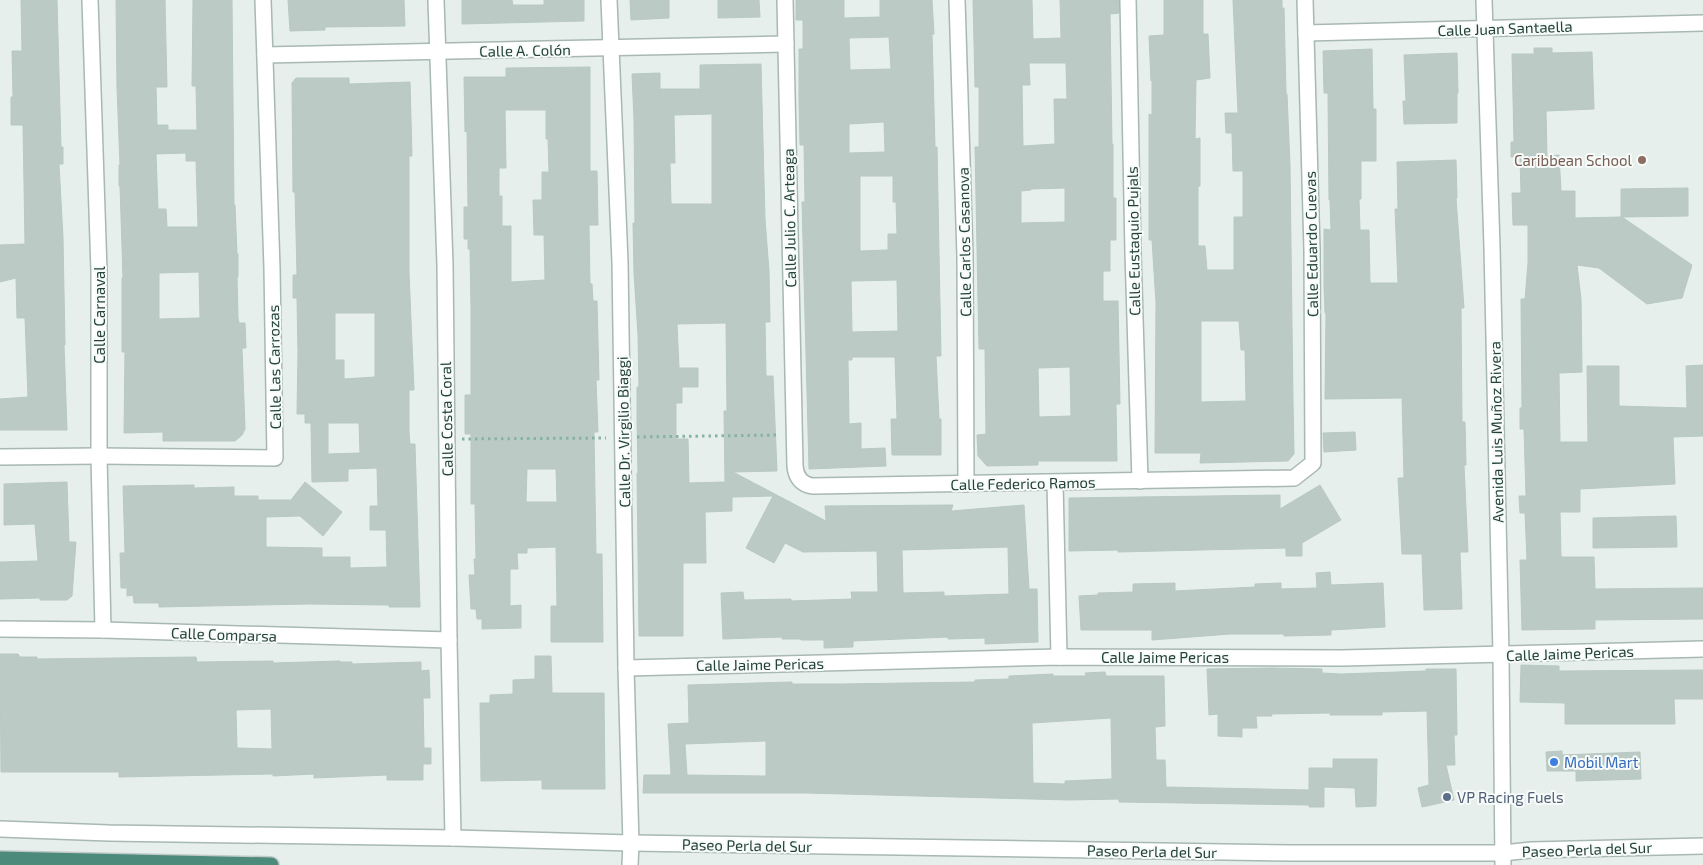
<svg xmlns="http://www.w3.org/2000/svg" width="1703" height="865" font-family="'Exo 2',sans-serif">
<rect width="100%" height="100%" fill="#e6efeb"/>
<g fill="#bbcac4" stroke="#b8c9c2" fill-rule="evenodd">
<polygon points="21,0 57,0 61,147 63,147 63,164 59,164 63,238 65,345 64,345 67,430 0,430 0,399 28,397 25,318 17,318 16,278 0,282 0,245 25,244 23,125 11,125 11,97 13,97 12,51 22,51"/>
<path d="M116,0H165L167,87H156L157,125H168V130H197L196,86H192L193,0H232L234,205H235L237,254H238V277H237L238,318L239,323H245L246,348H242L245,429L242,435L235,441H163V432L124,433L125,352H122V278H123L120,186H119V165H120L117,88ZM186,153V161H196L198,227H167L166,209H158L156,154ZM199,272L200,318L159,319V273Z"/>
<polygon points="288,0 404,0 405,26 325,27 325,30 290,31"/>
<polygon points="462,0 512,0 513,5 544,5 544,0 584,0 584,21 462,24"/>
<polygon points="630,0 669,0 669,18 631,20"/>
<polygon points="718,0 759,0 760,17 718,18"/>
<path d="M796,0H844V18L880,17V0H932L934,34H932L935,147H937L941,356H936L939,419H941V455H892L891,419H897L895,357H852V360H848L849,424L861,423V449L885,448L886,466L809,469L802,202H805L804,145H800L799,99V49H803V20H796ZM889,37L891,69L850,70L849,38ZM884,122L885,152L849,153V124ZM860,176H893V202H896L897,234H888V250L860,251ZM897,280L898,331L852,332L851,281Z"/>
<path d="M973,0H1032L1033,39L1061,38L1060,0H1119V13L1110,14L1112,144H1113V198H1116V240H1110V271H1103V301H1118L1120,404H1116L1117,461H1038V465L987,466L978,456L977,435L986,434L985,349H979L975,147H979V87H975ZM1029,63H1066L1067,99H1054L1055,144L1023,146L1022,85H1030ZM1065,188V222L1021,223V191L1031,190V189ZM1070,367L1071,416L1039,417L1038,368Z"/>
<path d="M1164,0H1203V34H1208L1210,78L1196,80L1195,139L1200,138V186H1198V246H1205L1207,270H1234V217H1243V171H1233L1232,133H1226L1225,113H1238L1233,0H1282V8H1284L1286,94H1287L1290,165L1293,401L1294,454L1288,461L1200,463L1201,453H1155L1156,303L1152,240H1149V114L1152,115V80L1151,81L1149,36L1164,35ZM1201,321H1239L1241,350H1245L1246,401L1201,402Z"/>
<polygon points="1534,48 1552,48 1552,53 1592,52 1594,109 1546,111 1547,156 1559,155 1561,191 1575,191 1575,218 1621,217 1621,189 1688,188 1688,216 1622,217 1692,265 1682,298 1647,304 1599,268 1577,265 1581,299 1582,372 1559,373 1560,442 1588,442 1587,366 1619,366 1619,406 1687,408 1686,366 1703,365 1703,436 1673,437 1675,484 1580,489 1580,512 1560,512 1561,557 1594,557 1595,589 1703,588 1703,619 1595,620 1595,629 1522,630 1520,560 1527,560 1525,513 1520,513 1519,496 1526,496 1524,429 1520,429 1520,408 1522,408 1521,299 1525,299 1528,263 1528,225 1513,225 1512,193 1521,193 1520,157 1511,157 1511,142 1514,142 1512,54 1534,54"/>
<polygon points="1372,49 1373,109 1376,109 1376,161 1361,161 1361,199 1359,199 1360,230 1369,230 1370,283 1398,283 1395,209 1398,209 1397,162 1456,160 1457,198 1456,198 1464,308 1461,308 1462,422 1465,422 1466,465 1464,465 1468,552 1460,552 1462,609 1424,610 1422,554 1402,554 1398,478 1404,478 1402,398 1325,399 1326,313 1325,313 1324,285 1324,229 1331,230 1330,200 1329,200 1328,93 1324,93 1323,51"/>
<polygon points="1457,53 1458,93 1457,93 1457,123 1404,124 1403,101 1406,101 1404,55"/>
<path d="M761,64L765,219L769,271L770,322H765L766,376H773L777,471L733,472L826,521L825,506L953,505L951,511L1024,505L1029,589H1037L1038,642L985,644V638L948,639V637L853,641V647L824,648V640H801V639H782V637L723,639L721,593L743,592L744,600L791,599V601L852,599L851,592H878L877,551L803,552L785,543L774,563L746,548L773,496L732,497V511L705,512L706,563H683V636H639L637,473H638L637,421V387H639L638,335L634,273L633,223H635L634,119L632,74L660,73V89H700V65ZM712,114V204H671L670,163H675L674,115ZM726,323L727,411H724L725,482L689,483L688,439H676V403H682V387H698V368H679L677,324ZM1008,547L1009,594L944,596V592L903,593L902,550Z"/>
<path d="M590,67V171H597L598,225H589L590,284H592L593,301H597L599,380H596L598,432H594L595,492L596,554H602L603,642H551V606H557L556,547L527,548V553H517L518,569H510V606L521,605V628L482,629V619H477L476,609H471L469,575H475L474,559H476L475,504H471V434H465V395H471V309L470,249H468V239H464V207H468L467,131L465,132L464,77H506V68ZM505,110H546V139H548L549,172H542V200H533L534,235H544L545,280L511,282V226H502V196H499V168H506ZM527,469H556L557,502H526Z"/>
<path d="M296,78H349V84L410,82L412,156H409V273L414,390H409V432L410,444H415L420,607H389V605L310,604L159,607V603H134L133,595L127,596V588H121L120,553H125L123,486L194,485V488L234,487V496H258V500H291L305,482L342,512L323,536L300,516L266,517V547L322,548V557H350V568L387,567L386,530H370V506H378L377,468L348,469V481L312,482L311,423H305V414H297L298,352L297,298H293V275H297L295,192H293L292,83ZM335,313H375V377L344,379V360H335ZM328,423H359L360,453L328,454Z"/>
<polygon points="1355,432 1356,450 1324,452 1323,433"/>
<polygon points="67,482 69,542 76,542 72,596 67,600 40,600 40,598 0,599 0,562 38,561 35,524 4,525 4,484"/>
<polygon points="1320,485 1341,520 1302,543 1302,556 1286,556 1286,548 1118,552 1118,550 1069,551 1069,498 1280,495 1280,509"/>
<polygon points="1676,516 1677,547 1593,548 1593,518"/>
<polygon points="1330,572 1331,585 1383,583 1385,627 1331,630 1331,635 1284,636 1284,634 1230,634 1152,640 1152,630 1081,630 1079,596 1098,595 1098,593 1133,592 1133,584 1175,583 1175,591 1255,587 1255,584 1281,583 1281,589 1317,588 1316,573"/>
<path d="M0,654H18L20,657H37V659L196,657L197,662L273,661V663L340,661V662H352V664L421,662V671L429,670L430,698H423L424,748H431V764H423V780H387V775L314,778V774L273,776V774L119,777V772H1ZM271,709L272,749L237,748L236,710Z"/>
<polygon points="535,656 551,656 552,693 604,693 605,789 542,789 542,780 481,781 480,703 490,703 490,695 513,694 513,680 535,679"/>
<polygon points="1521,665 1559,666 1559,671 1703,670 1703,699 1674,699 1675,724 1565,724 1565,703 1520,702"/>
<polygon points="1271,668 1322,669 1322,673 1341,674 1426,671 1426,669 1456,669 1457,735 1454,735 1455,765 1446,765 1454,800 1422,807 1418,788 1429,785 1427,711 1382,712 1382,715 1330,715 1330,713 1271,714 1272,716 1256,716 1257,728 1242,728 1242,737 1218,736 1218,714 1209,715 1207,669"/>
<path d="M1105,672L1106,676H1164L1165,726L1155,727L1156,760H1165L1166,787L1309,790V768H1333V759H1377L1376,806L1356,807L1355,788L1324,787V807H1309V805L1119,802V799L1069,800L806,793H643L644,775H671L668,724L689,723L688,685L792,682V684H841L975,682V680L1009,679V676L1053,674V676H1086L1085,673ZM1111,718L1112,779L1065,781V784L1033,783L1032,723ZM766,741V776L687,775L685,744Z"/>
<polygon points="1562,751 1562,755 1640,752 1641,779 1576,781 1576,771 1547,771 1546,752"/>
</g>
<g fill="none" stroke-linecap="round" stroke-linejoin="round">
<g stroke="#a8b8b2" stroke-width="18">
<g id="minor">
<polyline points="90,0 99,271 99,456 103,630"/>
<polyline points="436,0 445,265 449,640 453,838"/>
<polyline points="609,0 620,262 626,668 631,843 630,865"/>
<path d="M785,0L795,466C796,478 802,485 813,486L1294,478L1313,463L1312,250L1305,0"/>
<polyline points="957,0 965,256 966,484"/>
<polyline points="1128,0 1133,253 1140,481"/>
<polyline points="1306,33 1703,23"/>
<polyline points="265,55 786,44"/>
<polyline points="0,457 99,456 275,458 272,268 263,0"/>
<polyline points="1055,483 1059,657"/>
<polyline points="0,629 103,630 449,640"/>
<polyline points="626,668 1059,657 1342,658 1703,649"/>
<polyline points="0,829 109,833 453,838 631,843 1291,853 1503,853 1531,850 1703,846"/>
</g>
</g>
<g stroke="#a8b8b2" stroke-width="18">
<polyline id="tertiary" points="1484,0 1492,247 1501,655 1503,865"/>
</g>
<g stroke="#c2cac8" stroke-width="18">
<polyline id="trunk" points="0,859 271,865"/>
</g>
<g stroke="#86b3a5" stroke-width="3" stroke-dasharray="2.5 4" stroke-linecap="butt">
<polyline points="637,437 779,435"/>
<polyline points="462,439 606,438"/>
</g>
<use href="#minor" stroke="#fff" stroke-width="15"/>
<use href="#tertiary" stroke="#fff" stroke-width="15"/>
<use href="#trunk" stroke="#4c8a7c" stroke-width="15"/>
</g>
<circle fill="#8d6e63" stroke="#f7fbf9" stroke-width="2" cx="1642" cy="160" r="5"/>
<circle fill="#3f7fe0" stroke="#f7fbf9" stroke-width="2" cx="1554" cy="762" r="5"/>
<circle fill="#5c6f8a" stroke="#f7fbf9" stroke-width="2" cx="1447" cy="797" r="5"/>
<g text-anchor="middle" dominant-baseline="central" stroke-width="4" stroke-linejoin="round" paint-order="stroke">
<g font-size="15" fill="#24423a" stroke="#f7fbf9">
<text transform="translate(1505 28) rotate(-2)">Calle Juan Santaella</text>
<text transform="translate(525 50) rotate(-1)">Calle A. Colón</text>
<text transform="translate(789 218) rotate(-91)">Calle Julio C. Arteaga</text>
<text transform="translate(1133 241) rotate(-91)">Calle Eustaquio Pujals</text>
<text transform="translate(964 242) rotate(-91)">Calle Carlos Casanova</text>
<text transform="translate(1311 244) rotate(-91)">Calle Eduardo Cuevas</text>
<text transform="translate(99 315) rotate(-90)">Calle Carnaval</text>
<text transform="translate(274 367) rotate(-91)">Calle Las Carrozas</text>
<text transform="translate(446 419) rotate(-91)">Calle Costa Coral</text>
<text transform="translate(623 432) rotate(-91)">Calle Dr. Virgilio Biaggi</text>
<text transform="translate(1496 432) rotate(-91)">Avenida Luis Muñoz Rivera</text>
<text transform="translate(1023 483) rotate(-1)">Calle Federico Ramos</text>
<text transform="translate(224 634) rotate(2)">Calle Comparsa</text>
<text transform="translate(1570 653) rotate(-2)">Calle Jaime Pericas</text>
<text x="1165" y="657">Calle Jaime Pericas</text>
<text transform="translate(760 664) rotate(-1)">Calle Jaime Pericas</text>
<text transform="translate(747 845) rotate(1)">Paseo Perla del Sur</text>
<text transform="translate(1587 849) rotate(-2)">Paseo Perla del Sur</text>
<text transform="translate(1152 851) rotate(1)">Paseo Perla del Sur</text>
</g>
<g font-size="15" fill="#785e54" stroke="#f7fbf9" text-anchor="end">
<text x="1632" y="160">Caribbean School</text>
</g>
<g font-size="15" fill="#366cbe" stroke="#f7fbf9" text-anchor="start">
<text x="1564" y="762">Mobil Mart</text>
</g>
<g font-size="15" fill="#4e5e75" stroke="#f7fbf9" text-anchor="start">
<text x="1457" y="797">VP Racing Fuels</text>
</g>
</g>
</svg>
